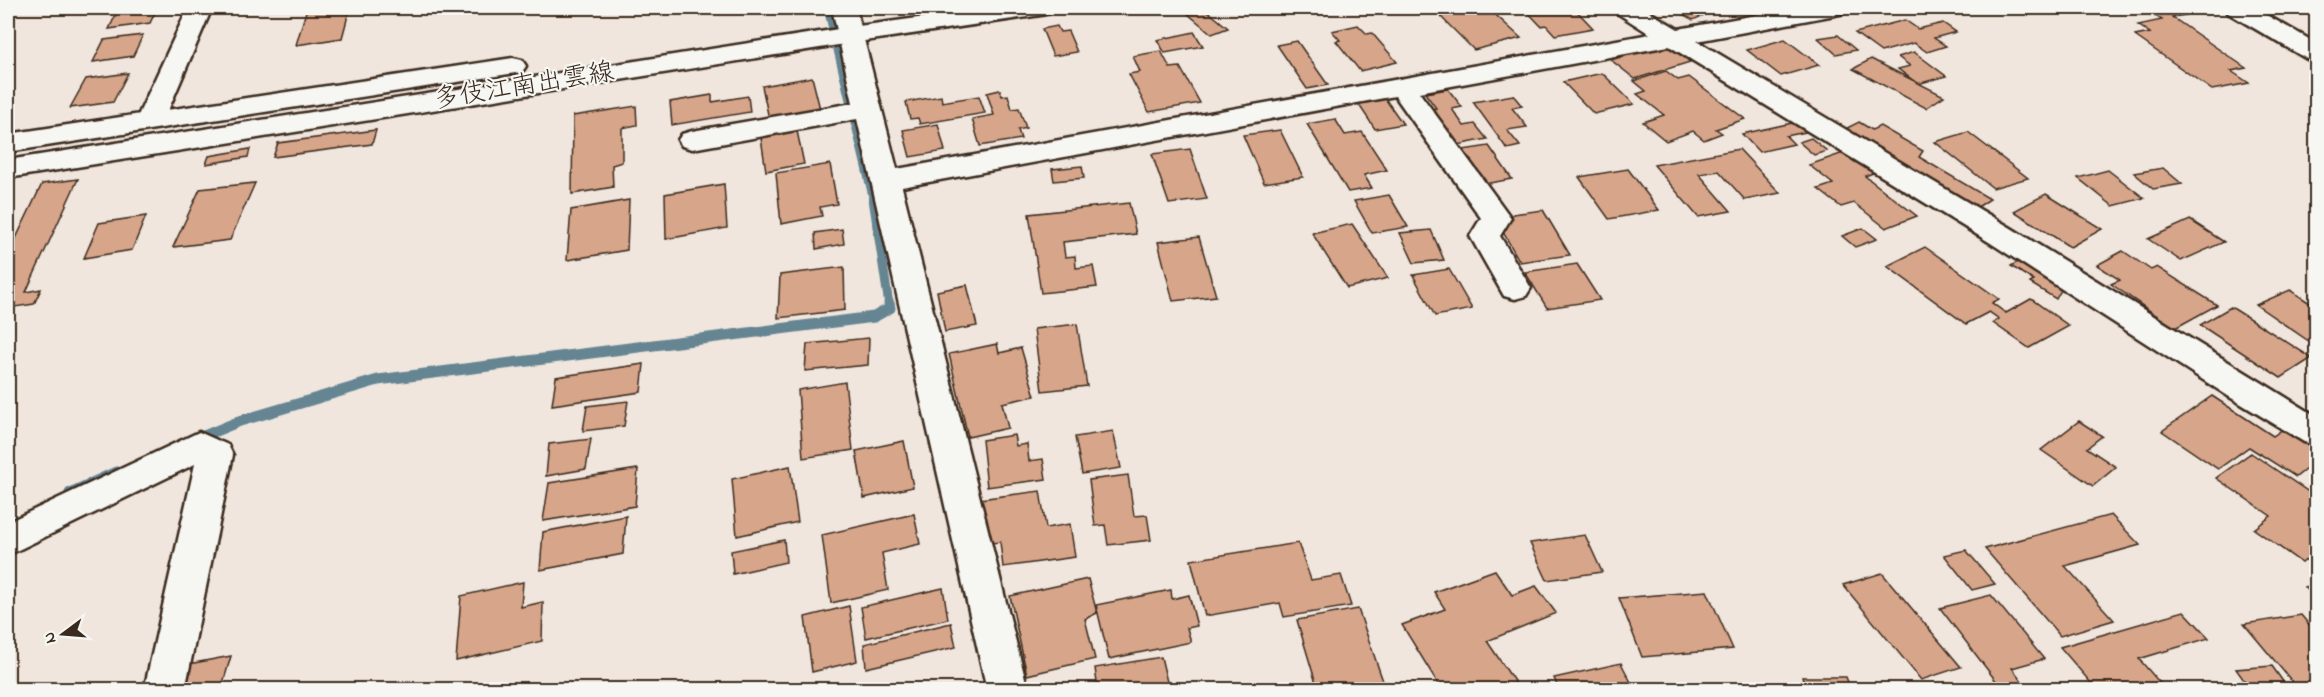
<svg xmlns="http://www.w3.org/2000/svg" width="2324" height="697" font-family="'Indie Flower','Klee One',sans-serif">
<rect width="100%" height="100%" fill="#f0e6dd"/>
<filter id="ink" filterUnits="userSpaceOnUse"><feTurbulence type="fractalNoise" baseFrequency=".0167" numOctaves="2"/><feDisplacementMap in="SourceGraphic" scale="12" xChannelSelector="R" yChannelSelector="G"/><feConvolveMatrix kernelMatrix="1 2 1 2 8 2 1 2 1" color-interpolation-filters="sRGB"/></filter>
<g filter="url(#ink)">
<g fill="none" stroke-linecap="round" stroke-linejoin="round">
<polyline stroke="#658593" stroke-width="9" points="828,8 872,192 889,305"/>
<g stroke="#658593" stroke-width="11">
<polyline points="194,440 240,421 378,380 874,317 890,308 889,303"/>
<polyline points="70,493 116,472"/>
</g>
</g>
<g fill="#d7a58a" stroke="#3b2a1e" stroke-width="1.5">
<polygon points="119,8 157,8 150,23 109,29"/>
<polygon points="307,8 350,8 342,38 296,45"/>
<polygon points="1204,8 1228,28 1212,34 1188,14"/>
<polygon points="1476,8 1488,8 1521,38 1474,50 1440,16"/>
<polygon points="1524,8 1584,8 1575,9 1593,28 1555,35 1546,25 1541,26"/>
<polygon points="1672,8 1700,8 1709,13 1693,20"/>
<polygon points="2143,8 2176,8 2186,15 2172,17 2246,68 2231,71 2249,83 2212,90 2135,36 2150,33 2138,25 2162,20"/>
<polygon points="1905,20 1918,29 1943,23 1956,32 1934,38 1946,46 1927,52 1914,43 1881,52 1855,33"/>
<polygon points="1358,25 1367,34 1372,33 1397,62 1360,71 1336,41 1340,40 1332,31"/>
<polygon points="1057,26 1060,32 1068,31 1077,52 1053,56 1042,29"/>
<polygon points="1194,32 1203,46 1165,53 1157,40"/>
<polygon points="143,35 133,56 93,62 104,40"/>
<polygon points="1838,35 1856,50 1836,54 1818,38"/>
<polygon points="1785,39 1819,65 1781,76 1747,50"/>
<polygon points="1297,41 1328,85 1307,89 1277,45"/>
<polygon points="1666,43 1690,62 1635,79 1611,60"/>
<polygon points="1161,51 1170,68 1180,67 1200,103 1149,112 1129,74 1140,72 1133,56"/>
<polygon points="1914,52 1946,76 1918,84 1898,69 1910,66 1898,57"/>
<polygon points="1871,59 1944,96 1926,108 1853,69"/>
<polygon points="1666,71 1678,80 1689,77 1745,119 1716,129 1722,133 1704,140 1693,131 1666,141 1643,122 1664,115 1637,94 1646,91 1634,81"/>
<polygon points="128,73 113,102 70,108 86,79"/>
<polygon points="1602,73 1634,104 1594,114 1563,82"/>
<polygon points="812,77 820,109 769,119 762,86"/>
<polygon points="1448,89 1462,107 1452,109 1464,126 1475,124 1487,139 1453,146 1427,110 1436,108 1425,93"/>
<polygon points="1000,90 1002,96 1008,95 1012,109 1019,108 1026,128 1018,130 1021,139 980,146 972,119 994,115 987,93"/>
<polygon points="712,95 712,102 748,96 750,112 672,125 670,102"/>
<polygon points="1513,95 1522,106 1512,108 1527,127 1507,130 1520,146 1507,149 1473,102"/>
<polygon points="941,96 942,102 979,96 985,113 920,124 918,118 910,119 906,102"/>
<polygon points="1384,97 1403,124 1375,129 1357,102"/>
<polygon points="636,106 637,125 622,128 622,162 612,165 613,187 572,194 573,116"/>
<polygon points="1335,119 1345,135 1362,132 1387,170 1364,175 1372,188 1348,192 1307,124"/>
<polygon points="1801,121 1811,131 1786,136 1794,144 1759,152 1742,134"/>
<polygon points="1859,122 1872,130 1880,126 1923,151 1919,157 1990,199 1973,210 1843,130"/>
<polygon points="938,124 945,151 910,157 903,130"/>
<polygon points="376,130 372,144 273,157 278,143"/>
<polygon points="1280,130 1303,177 1264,183 1243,135"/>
<polygon points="797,131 804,164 766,171 761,138"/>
<polygon points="1968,132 2028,178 1993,188 1935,142"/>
<polygon points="1811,138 1827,151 1814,155 1799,142"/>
<polygon points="1489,146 1512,179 1479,185 1456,151"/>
<polygon points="250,149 248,157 206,164 209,156"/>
<polygon points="1190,149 1207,199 1169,204 1152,154"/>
<polygon points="1739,149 1780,193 1745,200 1719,171 1699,174 1731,211 1698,217 1654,165"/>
<polygon points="1849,151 1876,172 1865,176 1917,216 1886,228 1854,203 1841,207 1818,189 1833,184 1809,165"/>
<polygon points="830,164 837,204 820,207 822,216 781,224 776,173"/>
<polygon points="1082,166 1084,178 1054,181 1052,169"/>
<polygon points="2163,168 2182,184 2153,189 2134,173"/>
<polygon points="1628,169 1659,210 1609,219 1579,177"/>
<polygon points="2108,170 2144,198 2113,206 2078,178"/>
<polygon points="78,179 26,292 41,289 34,304 8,308 8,255 42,184"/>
<polygon points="255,183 230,240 173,247 200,189"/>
<polygon points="724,184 727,228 666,239 665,194"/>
<polygon points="2046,194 2102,229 2070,247 2014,211"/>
<polygon points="1389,195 1408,227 1372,233 1354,201"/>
<polygon points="629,200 627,250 567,260 571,210"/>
<polygon points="1129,203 1136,234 1063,242 1065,257 1075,256 1076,268 1093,266 1097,287 1041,293 1029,214"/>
<polygon points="1543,210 1570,255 1520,262 1503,232 1513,214"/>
<polygon points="146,216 132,250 84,258 99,223"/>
<polygon points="2190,220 2224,242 2181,261 2148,239"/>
<polygon points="1352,224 1388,278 1347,288 1312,233"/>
<polygon points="1863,228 1877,239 1855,247 1842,236"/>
<polygon points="842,229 844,244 816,249 815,233"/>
<polygon points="1431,230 1444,260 1414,263 1400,233"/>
<polygon points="1199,237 1216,296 1173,301 1158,242"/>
<polygon points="1925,247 1999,299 1992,303 2006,313 2031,299 2069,326 2029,348 1993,323 1999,319 1989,312 1966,324 1887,266"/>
<polygon points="2123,251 2151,270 2157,267 2217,305 2175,328 2111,284 2120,280 2097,265"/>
<polygon points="2024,258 2065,283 2056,299 2030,283 2034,281 2011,266"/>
<polygon points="1577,264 1600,300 1547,308 1525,272"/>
<polygon points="844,267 845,310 778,318 780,275"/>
<polygon points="1449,269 1472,309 1435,316 1413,275"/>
<polygon points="967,285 977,326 945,332 937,291"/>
<polygon points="2290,290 2316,307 2316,339 2310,342 2256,305"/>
<polygon points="2231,307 2312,358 2281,378 2200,325"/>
<polygon points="1077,324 1087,386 1042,391 1034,329"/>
<polygon points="869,338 868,365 805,371 807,344"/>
<polygon points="997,344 999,353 1021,348 1035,396 1002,403 1008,428 968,437 949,354"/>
<polygon points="644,364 641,392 552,405 556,377"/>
<polygon points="845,382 853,450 803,458 798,390"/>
<polygon points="2212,396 2273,436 2290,424 2316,441 2316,461 2296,477 2249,447 2218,469 2162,431"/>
<polygon points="628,401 624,426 583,431 587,406"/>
<polygon points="2079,421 2102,436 2087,448 2116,467 2093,486 2041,450"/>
<polygon points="1113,431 1121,468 1082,474 1075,437"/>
<polygon points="1014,435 1016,446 1027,444 1029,461 1043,459 1046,479 987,487 982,440"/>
<polygon points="591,439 586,469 546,476 549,444"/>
<polygon points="904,441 913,487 864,498 856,451"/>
<polygon points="2251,453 2316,497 2316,551 2302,563 2254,529 2271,516 2216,478"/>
<polygon points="790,466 798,522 737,536 732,479"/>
<polygon points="638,469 635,506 543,521 549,483"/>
<polygon points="1128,475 1134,516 1147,515 1151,540 1108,545 1105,525 1095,526 1089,480"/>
<polygon points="1040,491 1046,528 1070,524 1075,557 1003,567 1000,542 984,544 980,499"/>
<polygon points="914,514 920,544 882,553 888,590 831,603 822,535"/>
<polygon points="2111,515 2140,545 2065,566 2114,620 2060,636 1985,549"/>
<polygon points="626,516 623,554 540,570 543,532"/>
<polygon points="1585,535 1602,572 1547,580 1530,543"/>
<polygon points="784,540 786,562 733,574 731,551"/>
<polygon points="1298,543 1311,580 1341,575 1351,606 1284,617 1280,603 1205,616 1191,560"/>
<polygon points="1966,550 1995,584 1972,590 1944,555"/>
<polygon points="1495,570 1512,595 1536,586 1556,613 1487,641 1520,690 1442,690 1402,625 1445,609 1434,592"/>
<polygon points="1882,573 1961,667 1921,680 1843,585"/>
<polygon points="1088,579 1097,613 1085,619 1095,659 1027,675 1010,596"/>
<polygon points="523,582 521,607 543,602 542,641 456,661 461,596"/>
<polygon points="2316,584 2316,599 2305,587"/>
<polygon points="943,588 948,619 866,638 861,607"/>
<polygon points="1171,590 1172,599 1189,595 1197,626 1187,628 1191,642 1109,659 1096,605"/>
<polygon points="1707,591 1733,649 1642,657 1619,598"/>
<polygon points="1991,595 2044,659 2012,668 2029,690 2003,690 1940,608"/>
<polygon points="849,606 857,661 812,672 805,617"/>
<polygon points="1358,609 1384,684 1355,690 1318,690 1297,620"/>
<polygon points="2184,611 2209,638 2139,659 2166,690 2097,690 2060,647"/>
<polygon points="2301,615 2316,633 2316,690 2299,690 2244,624"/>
<polygon points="951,623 956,647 866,668 864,644"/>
<polygon points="231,656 221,690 180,690 189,664"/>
<polygon points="1161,657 1169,690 1098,690 1095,668"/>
<polygon points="1621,663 1635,690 1559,690 1554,678"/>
<polygon points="2272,666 2289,690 2251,690 2236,669"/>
<polygon points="1802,677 1846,677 1851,690 1807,690"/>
</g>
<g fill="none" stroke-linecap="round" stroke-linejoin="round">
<g stroke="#3b2a1e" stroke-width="5">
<g id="street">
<polygon points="188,8 212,8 164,120 160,126 150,128 140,126 136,120"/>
<polygon points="832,8 856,8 897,169 1650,34 1617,13 1614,8 1643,8 1678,29 1796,8 1847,8 1844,13 1835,15 1697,41 2011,228 2316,416 2316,445 2304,442 2228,396 1989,242 1669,46 1419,92 1511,218 1500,236 1531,288 1526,296 1515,299 1504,296 1470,236 1481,218 1395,96 902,187 1028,690 987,690 857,119 692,149 682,146 678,140 682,134 692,131 853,103"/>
<polygon points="199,432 228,445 233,455 185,690 144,690 195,464 8,555 8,522"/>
</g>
</g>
<g stroke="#3b2a1e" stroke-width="5">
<g id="secondary">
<polygon points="992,8 1053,8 1050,13 1041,15 851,43 8,178 8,160 851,27"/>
<polygon points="2225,8 2254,8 2316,43 2316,61 2307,59 2228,13"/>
<polygon points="513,58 522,60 526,66 522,72 8,152 8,134"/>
</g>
</g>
<use href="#street" fill="#f6f6f2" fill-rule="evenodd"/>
<use href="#secondary" fill="#f6f6f2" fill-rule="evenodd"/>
</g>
</g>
<g text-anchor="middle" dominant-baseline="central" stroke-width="4.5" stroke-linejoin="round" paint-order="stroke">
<g font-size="26" fill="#3b2a1e" stroke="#f6f6f2">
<text transform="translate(524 87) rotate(-9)">多伎江南出雲線</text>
</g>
</g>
<rect width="2324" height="697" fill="none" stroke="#f6f6f2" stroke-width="30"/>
<rect x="15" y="15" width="2294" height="667" fill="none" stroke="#3b2a1e" stroke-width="2" filter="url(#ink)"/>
<g transform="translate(63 634) rotate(254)" stroke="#f6f6f2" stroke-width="4.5" paint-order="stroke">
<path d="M0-4.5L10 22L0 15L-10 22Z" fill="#3b2a1e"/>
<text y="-9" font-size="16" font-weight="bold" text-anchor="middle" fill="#3b2a1e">N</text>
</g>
</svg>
